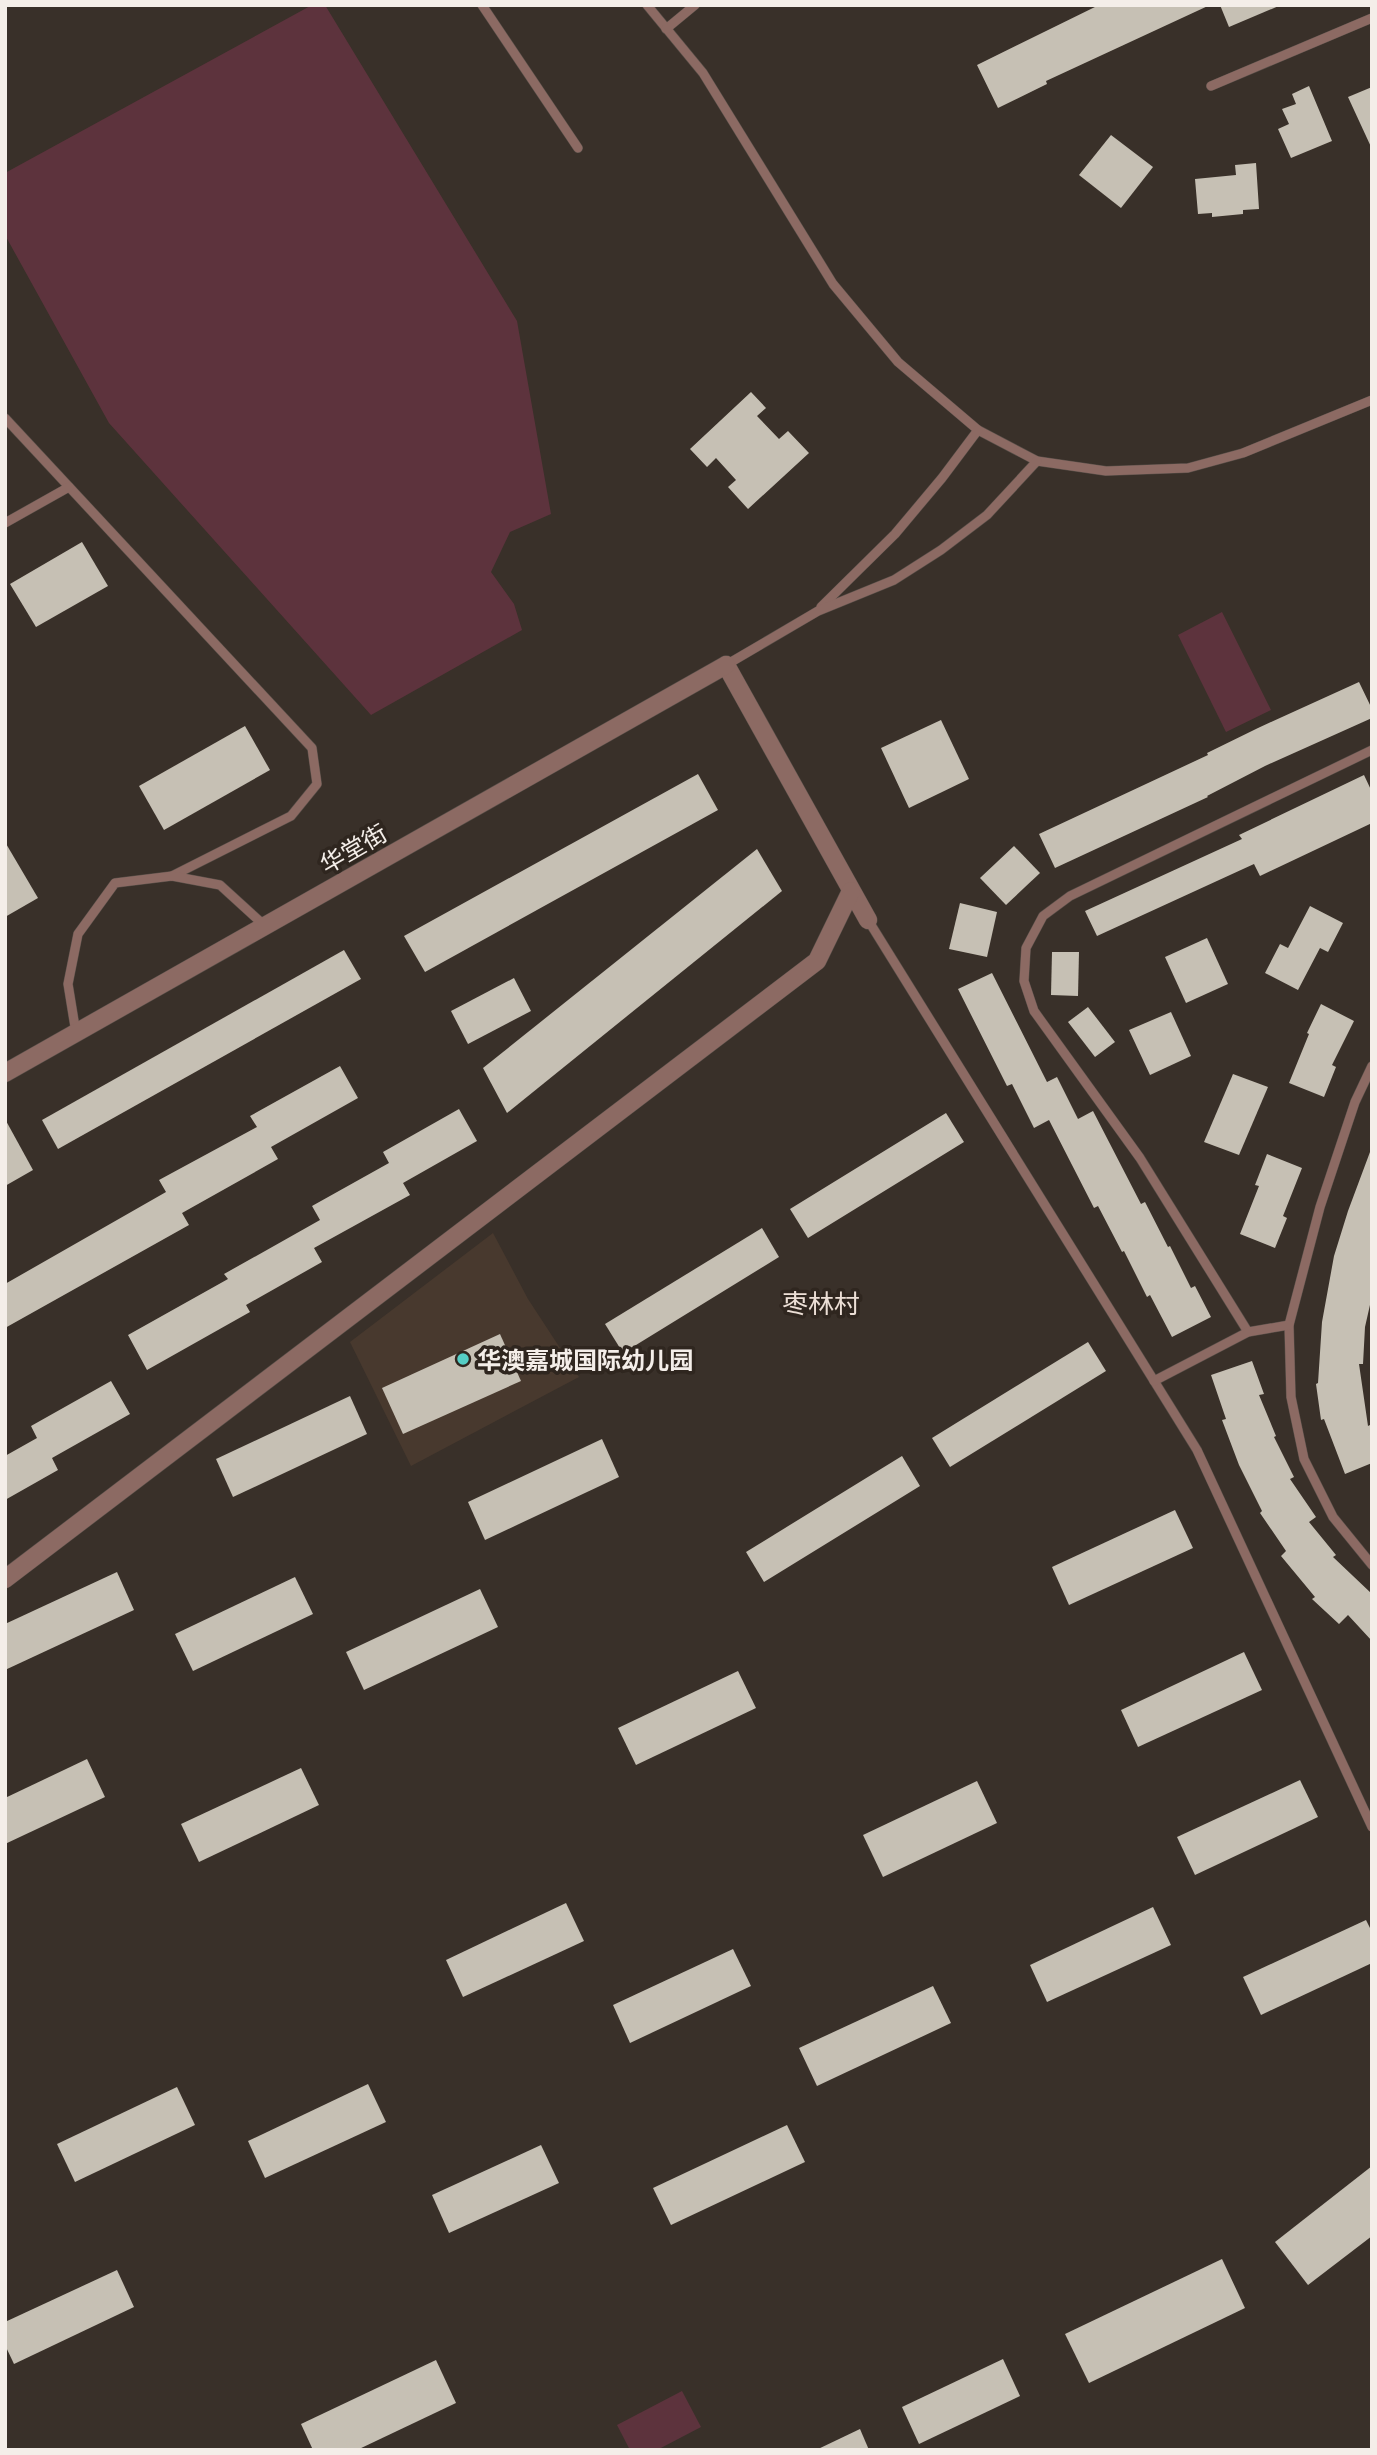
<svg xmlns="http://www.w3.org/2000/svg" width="1377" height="2455" font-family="'Open Sans','Noto Sans SC',sans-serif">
<rect width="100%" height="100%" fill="#393029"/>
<polygon fill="#48392e" points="493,1233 528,1299 579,1377 411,1466 350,1342"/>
<g fill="#5d333d">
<polygon points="312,5 325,5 517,321 551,514 510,532 491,572 514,604 522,630 371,715 109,423 5,235 5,173"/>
<polygon points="1222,612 1271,710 1226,732 1178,635"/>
<polygon points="682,2391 701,2427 657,2450 630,2450 617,2425"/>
</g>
<g fill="#c6c0b4">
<polygon points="1099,5 1210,5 1046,81 1047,84 998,108 977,65"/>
<polygon points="1220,5 1281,5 1229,27"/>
<polygon points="1309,86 1332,141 1291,158 1278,129 1289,124 1282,109 1296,104 1292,94"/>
<polygon points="1372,87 1372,149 1348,97"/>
<polygon points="1111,135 1153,167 1121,208 1079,175"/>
<polygon points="1256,163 1259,209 1243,210 1243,214 1212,217 1212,213 1198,214 1195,179 1236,175 1235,165"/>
<polygon points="751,392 766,408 757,416 779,439 788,431 809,453 748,509 728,487 736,480 716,458 707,467 690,449"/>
<polygon points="82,542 108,586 36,627 10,584"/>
<polygon points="1359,682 1372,709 1372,718 1265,766 1207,796 1208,797 1055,868 1039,834 1208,755 1207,753 1258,728"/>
<polygon points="941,720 969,779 909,808 881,748"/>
<polygon points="245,726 270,770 164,830 139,786"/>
<polygon points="698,774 718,810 425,972 404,936"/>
<polygon points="1364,775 1372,792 1372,823 1260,876 1254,864 1097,936 1085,911 1242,839 1239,835"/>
<polygon points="5,842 38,898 5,917"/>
<polygon points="1014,846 1040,873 1006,905 980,878"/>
<polygon points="757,849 782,891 507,1113 483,1068"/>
<polygon points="960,903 997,912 987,957 949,949"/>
<polygon points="1310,906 1343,923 1328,952 1320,948 1298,990 1265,973 1280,944 1288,948"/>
<polygon points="1207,938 1228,984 1186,1003 1165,957"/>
<polygon points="344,950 361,979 58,1149 42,1120"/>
<polygon points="1052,952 1079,952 1078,996 1051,995"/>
<polygon points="992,973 1047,1082 1057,1077 1078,1119 1093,1111 1141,1204 1145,1202 1168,1247 1170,1246 1191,1288 1195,1286 1211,1317 1172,1337 1150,1295 1147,1297 1124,1251 1122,1252 1098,1206 1094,1208 1049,1120 1034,1128 1012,1084 1007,1086 958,989"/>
<polygon points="514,978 531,1011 468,1044 451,1011"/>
<polygon points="1321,1004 1354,1021 1332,1065 1336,1067 1324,1097 1289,1083 1309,1034 1307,1033"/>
<polygon points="1088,1007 1115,1042 1095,1057 1068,1022"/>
<polygon points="1171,1012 1191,1056 1150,1075 1129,1030"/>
<polygon points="340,1066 358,1098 271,1147 278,1159 182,1213 189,1225 5,1328 5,1284 166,1192 159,1180 257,1127 250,1116"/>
<polygon points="1233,1074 1268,1087 1239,1155 1204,1142"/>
<polygon points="459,1109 477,1141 403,1183 410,1195 314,1248 322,1262 246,1305 250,1312 147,1370 128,1335 228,1279 224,1274 320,1220 312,1206 389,1163 383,1152"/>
<polygon points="946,1113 964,1142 808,1238 790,1209"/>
<polygon points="5,1119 33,1170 5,1186"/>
<polygon points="1370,1152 1372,1296 1365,1327 1363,1364 1359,1364 1368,1426 1372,1424 1372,1463 1345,1474 1324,1419 1321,1420 1316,1384 1318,1383 1322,1322 1334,1256 1348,1211"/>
<polygon points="1267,1154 1302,1168 1283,1216 1287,1218 1275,1248 1240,1234 1259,1186 1255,1185"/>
<polygon points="762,1228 779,1257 623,1353 605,1324"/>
<polygon points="500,1334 521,1381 403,1434 382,1388"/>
<polygon points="1088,1342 1106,1371 950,1467 932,1438"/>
<polygon points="1252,1361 1264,1394 1259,1395 1276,1436 1274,1437 1294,1477 1290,1479 1316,1517 1309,1522 1336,1555 1333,1557 1372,1594 1372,1641 1348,1615 1339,1624 1312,1599 1315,1597 1281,1556 1286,1551 1260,1513 1262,1511 1239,1465 1222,1420 1226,1419 1211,1375"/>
<polygon points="111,1381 130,1414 52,1458 58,1470 5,1500 5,1456 37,1438 31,1426"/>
<polygon points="350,1396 367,1434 233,1497 216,1459"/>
<polygon points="602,1439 619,1477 485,1540 468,1502"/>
<polygon points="902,1456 920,1486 764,1582 746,1552"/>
<polygon points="1175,1510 1193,1548 1069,1605 1052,1567"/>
<polygon points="117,1572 134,1610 5,1670 5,1624"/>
<polygon points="295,1577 313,1614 193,1671 175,1634"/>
<polygon points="480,1589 498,1627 364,1690 346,1652"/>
<polygon points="1244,1652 1262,1690 1138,1747 1121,1710"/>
<polygon points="738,1671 756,1708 636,1765 618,1728"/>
<polygon points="87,1759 105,1797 5,1844 5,1798"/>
<polygon points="301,1768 319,1805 199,1862 181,1824"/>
<polygon points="1300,1780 1318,1817 1195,1875 1177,1837"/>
<polygon points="977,1781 997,1823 883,1877 863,1835"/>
<polygon points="566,1903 584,1941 463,1997 446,1960"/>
<polygon points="1153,1907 1171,1945 1047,2002 1030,1965"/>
<polygon points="1366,1920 1372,1932 1372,1963 1261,2015 1243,1977"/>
<polygon points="733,1949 751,1986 630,2043 613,2005"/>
<polygon points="933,1986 951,2023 817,2086 799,2048"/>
<polygon points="368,2084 386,2122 265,2178 248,2141"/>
<polygon points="177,2087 195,2125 75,2182 57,2144"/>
<polygon points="787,2125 805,2162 671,2225 653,2188"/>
<polygon points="541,2145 559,2183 449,2233 432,2195"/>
<polygon points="1372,2166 1372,2236 1308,2285 1275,2242"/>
<polygon points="1222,2259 1245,2308 1089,2383 1065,2334"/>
<polygon points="117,2270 134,2307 14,2364 5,2345 5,2322"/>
<polygon points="1003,2359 1020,2396 919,2444 902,2407"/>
<polygon points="436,2360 456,2403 357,2450 313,2450 301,2424"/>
<polygon points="860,2429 869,2450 816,2450"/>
</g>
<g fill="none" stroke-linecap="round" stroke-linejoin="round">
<g stroke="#574e48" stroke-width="10">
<g id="service">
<polyline points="482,5 578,148"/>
<polyline points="647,5 703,73 833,284 898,362 978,430 1037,461 1106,471 1188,468 1243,453 1372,400"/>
<polyline points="666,29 695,5"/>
<polyline points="1211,86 1372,18"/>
<polyline points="5,418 312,748 317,784 291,816 172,876"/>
<polyline points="5,523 69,487"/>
<polyline points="821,607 895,534 942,478 978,430"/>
<polyline points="726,665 818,611 894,580 941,550 987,515 1037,461"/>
<polyline points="868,920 1197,1450 1372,1827"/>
<polyline points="76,1033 68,984 78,934 115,883 172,876 220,885 265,926"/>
<polyline points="1372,1066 1355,1102 1320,1207 1289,1325 1291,1397 1304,1459 1333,1517 1372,1565"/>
<polyline points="1248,1332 1140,1158 1034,1011 1024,981 1026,948 1043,916 1070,896 1372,750"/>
<polyline points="1154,1381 1248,1332 1289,1325"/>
</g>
</g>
<g stroke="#574e48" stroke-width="19">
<g id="minor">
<polyline points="726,665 868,920"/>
<polyline points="5,1579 817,961 851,891"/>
</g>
</g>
<g stroke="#574e48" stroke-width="19">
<polyline id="tertiary" points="5,1073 726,665"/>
</g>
<use href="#service" stroke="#8c6a63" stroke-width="9"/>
<use href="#minor" stroke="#8c6a63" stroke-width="18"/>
<use href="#tertiary" stroke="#8c6a63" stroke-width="18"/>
</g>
<circle fill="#55cec5" stroke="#2f261f" stroke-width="2.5" cx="463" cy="1359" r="7"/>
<g text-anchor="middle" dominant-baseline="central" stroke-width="7" stroke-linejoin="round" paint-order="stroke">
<g font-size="24" fill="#f4eee9" stroke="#2f261f">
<text transform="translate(353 848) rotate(-30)">华堂街</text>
</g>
<g font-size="24" font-weight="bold" fill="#f4eee9" stroke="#2f261f" text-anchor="start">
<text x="477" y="1359">华澳嘉城国际幼儿园</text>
</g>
<g font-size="26" fill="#ecdfd6" stroke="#2f261f">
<text x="821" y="1303">枣林村</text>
</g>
</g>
<rect width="1377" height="2455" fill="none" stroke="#f4eee9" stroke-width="14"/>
</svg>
